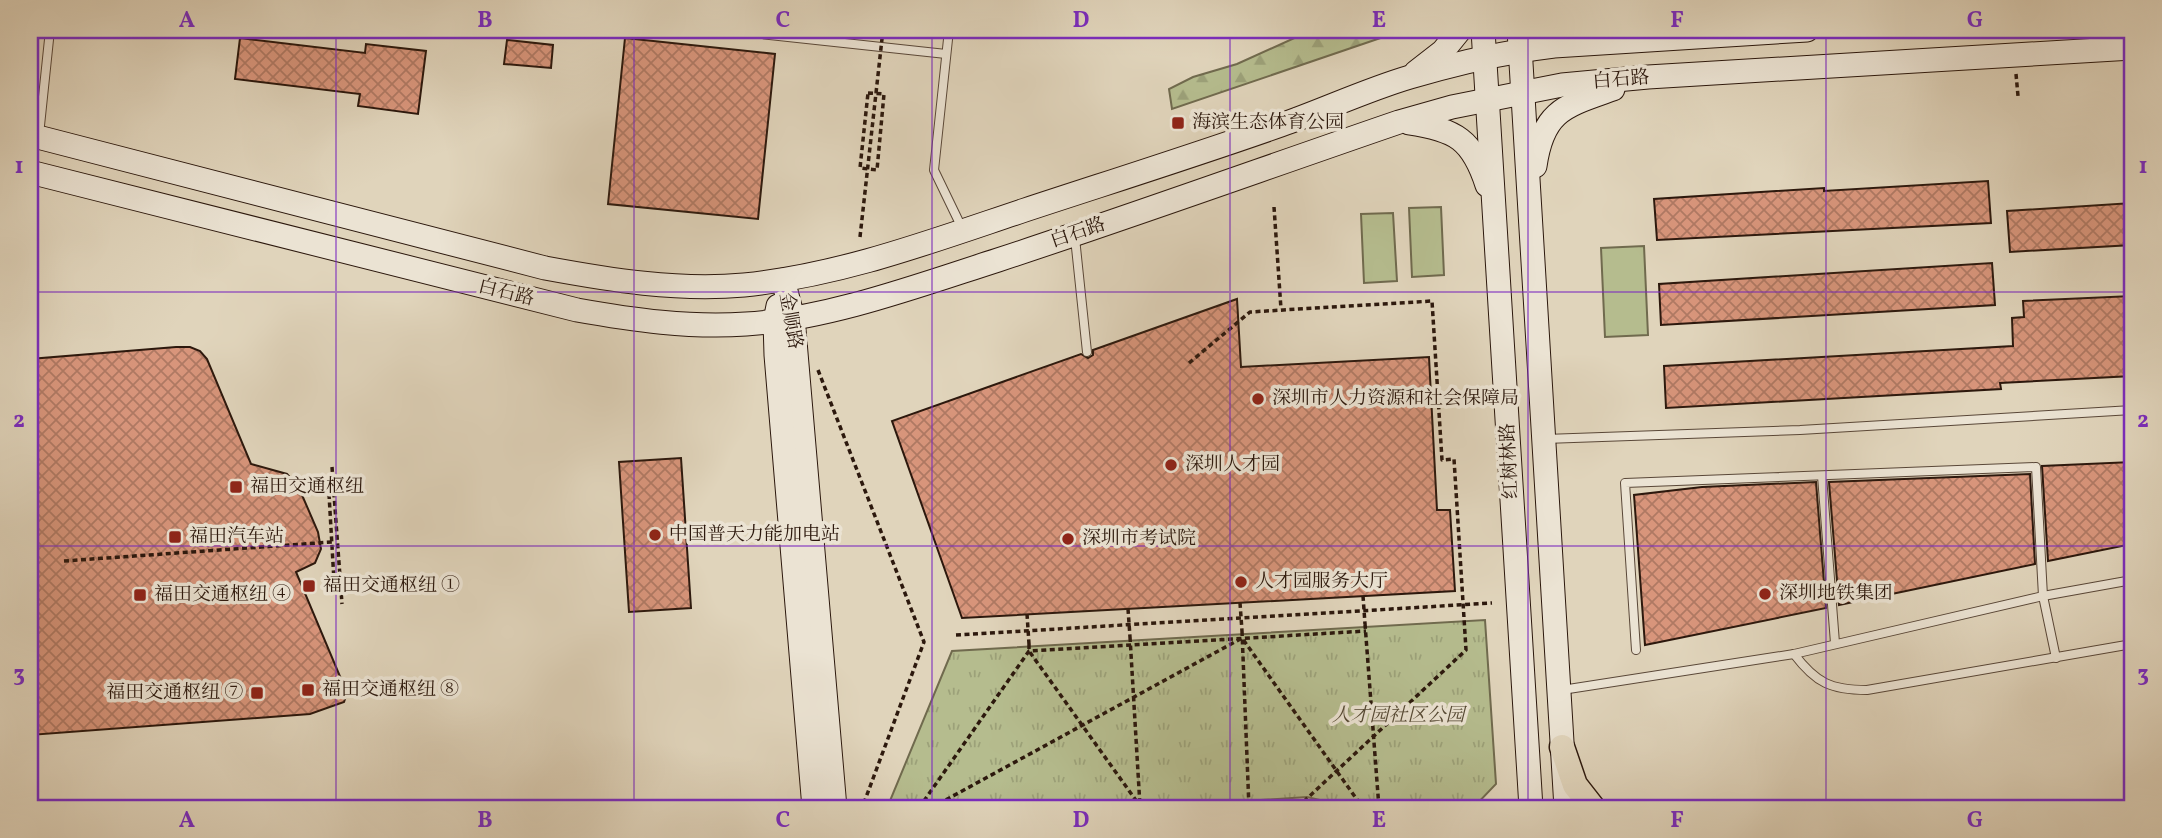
<svg xmlns="http://www.w3.org/2000/svg" width="2162" height="838" font-family="Vollkorn,'Noto Serif SC',serif">
<defs>
<pattern id="forest-firs" width="22" height="20" patternUnits="userSpaceOnUse" patternTransform="scale(1.75)"><rect width="22" height="20" fill="#b5bc8e"/><path d="M5 1l3.5 6h-7zM16 11l3.5 6h-7z" fill="#9ca179"/></pattern>
<pattern id="park-tufts" width="24" height="20" patternUnits="userSpaceOnUse" patternTransform="scale(1.75)"><rect width="24" height="20" fill="#b5bc8e"/><path d="M3 7l-1-3M5 7V3M7 7l1-3M15 17l-1-3M17 17v-4M19 17l1-3" fill="none" stroke="#9ca179"/></pattern>
<pattern id="building-cross-hatch" width="8" height="8" patternUnits="userSpaceOnUse" patternTransform="scale(1.75)"><rect width="8" height="8" fill="#d8957b"/><path d="M0 0l8 8M0 8l8-8" fill="none" stroke="#af7963"/></pattern>
</defs>
<rect width="100%" height="100%" fill="#e0d4bb"/>
<filter id="stains"><feTurbulence type="fractalNoise" baseFrequency=".00286" numOctaves="4"/><feColorMatrix values="0 0 0 0 .2 0 0 0 0 .09 0 0 0 0 .02 0 0 0 .5 -.17"/></filter>
<radialGradient id="worn" r=".72"><stop offset=".6" stop-color="#630" stop-opacity="0"/><stop offset="1" stop-color="#630" stop-opacity=".3"/></radialGradient>
<polygon fill="url(#forest-firs)" stroke="#706a4e" stroke-width="2" points="1312,30 1404,30 1172,109 1169,89 1193,77 1237,64"/>
<polygon fill="url(#park-tufts)" stroke="#706a4e" stroke-width="2" points="1485,620 1496,784 1473,808 1354,808 1307,797 1169,806 1164,808 887,808 952,651"/>
<g fill="#b5bc8e" stroke="#706a4e" stroke-width="2">
<polygon points="1441,207 1444,275 1412,277 1409,208"/>
<polygon points="1393,213 1397,281 1364,283 1361,214"/>
<polygon points="1644,246 1648,335 1605,337 1601,248"/>
</g>
<g fill="url(#building-cross-hatch)" stroke="#2c180d" stroke-width="2">
<polygon points="240,38 365,53 366,44 426,51 418,114 358,106 360,94 235,79"/>
<polygon points="625,38 775,54 758,219 608,204"/>
<polygon points="507,40 553,45 551,68 504,64"/>
<polygon points="1988,181 1991,223 1657,240 1654,199 1824,188 1824,191"/>
<polygon points="2132,203 2132,245 2010,252 2007,211"/>
<polygon points="1992,263 1995,305 1661,325 1659,284"/>
<polygon points="2132,296 2132,376 2000,383 2001,389 1666,408 1664,366 2013,346 2012,318 2024,317 2023,301"/>
<polygon points="1237,299 1241,367 1429,357 1437,510 1450,510 1455,591 962,618 892,421 1081,354 1088,358 1093,355 1093,350"/>
<polygon points="176,347 190,347 200,351 207,359 251,464 287,474 299,488 318,532 321,549 315,563 296,572 347,693 344,702 310,714 30,735 30,359"/>
<polygon points="681,458 691,608 629,612 619,462"/>
<polygon points="2132,462 2132,544 2048,561 2042,466"/>
<polygon points="2030,474 2035,564 1839,605 1829,482"/>
<polygon points="1816,482 1826,608 1645,645 1634,495 1702,487"/>
</g>
<g fill="none" stroke-linecap="round" stroke-linejoin="round">
<g stroke="#594738" stroke-width="10">
<g id="lane">
<polyline points="724,30 946,54"/>
<polyline points="949,30 934,170 962,228"/>
<polyline points="39,135 50,30"/>
<polyline points="1075,238 1087,352"/>
<polyline points="1545,439 1800,430 2132,410"/>
<polyline points="1822,476 1835,643"/>
<polyline points="1636,650 1625,483 2036,467 2043,596 2056,658"/>
<path d="M1794,654C1816,683 1831,690 1867,690L2132,644"/>
<polyline points="1562,690 1794,654 2043,596 2132,580"/>
</g>
</g>
<g stroke="#2c180d" stroke-width="25">
<g id="secondary">
<polyline points="1483,30 1531,808"/>
<polyline points="1519,30 1566,808"/>
<polyline points="1416,72 1443,51 1460,30"/>
<path d="M1409,123C1456,130 1472,139 1487,185"/>
<path d="M30,135L545,268C610,280 677,291 744,285C842,275 932,241 1025,210C1110,182 1196,155 1281,125C1324,110 1366,90 1410,77C1457,63 1505,52 1554,46L1807,30"/>
<path d="M1535,166C1543,110 1565,106 1613,89"/>
<path d="M30,172L577,310C633,320 690,328 746,324C828,319 920,285 998,260C1132,216 1265,168 1399,122L1452,107L1562,85L1648,77L2132,48"/>
<polyline points="783,280 793,318 835,808"/>
<polyline points="778,306 775,321 776,355 814,808"/>
</g>
</g>
<g stroke="#2c180d" stroke-width="27">
<polyline id="primary" points="1562,747 1575,785 1593,808"/>
</g>
<g stroke="#2c180d" stroke-width="3.5" stroke-dasharray="5 3.5" stroke-linecap="butt">
<polyline points="2016,74 2018,96"/>
<polyline points="1274,207 1281,309"/>
<polyline points="860,237 876,93"/>
<polyline points="1189,363 1250,312 1432,301 1442,460 1454,459 1466,650 1300,805"/>
<polyline points="818,370 924,642 862,808"/>
<polyline points="332,467 342,604"/>
<polyline points="329,494 334,581"/>
<polyline points="64,561 332,542"/>
<polyline points="1365,624 1379,808"/>
<polyline points="1242,631 1249,808"/>
<polyline points="956,635 1492,603"/>
<polyline points="1130,637 1140,806"/>
<polyline points="1029,644 1029,651 1140,806"/>
<polyline points="919,808 1029,651 1366,631"/>
<polyline points="931,808 1242,638 1363,808"/>
</g>
<use href="#lane" stroke="#ebe3d3" stroke-width="8"/>
<use href="#secondary" stroke="#ebe3d3" stroke-width="23"/>
<use href="#primary" stroke="#e0d4bb" stroke-width="24"/>
<g stroke="#2c180d" stroke-width="3.5" stroke-dasharray="5 3.5" stroke-linecap="butt">
<polygon points="868,93 884,94 877,170 860,168"/>
<polyline points="876,93 883,30"/>
<polyline points="1363,596 1365,624"/>
<polyline points="1240,603 1242,631"/>
<polyline points="1128,609 1130,637"/>
<polyline points="1027,614 1029,644"/>
</g>
</g>
<path fill="none" stroke="#7b2cbf" stroke-width="2" stroke-opacity="0.55" d="M336,30V808M634,30V808M932,30V808M1230,30V808M1528,30V808M1826,30V808M30,292H2132M30,546H2132"/>
<g fill="#8f2418" stroke="#ebe3d3" stroke-width="2.5">
<rect x="1171" y="116" width="14" height="14" rx="3.5"/>
<circle cx="1258" cy="399" r="7"/>
<circle cx="1171" cy="465" r="7"/>
<rect x="229" y="480" width="14" height="14" rx="3.5"/>
<circle cx="655" cy="535" r="7"/>
<rect x="168" y="530" width="14" height="14" rx="3.5"/>
<circle cx="1068" cy="539" r="7"/>
<circle cx="1241" cy="582" r="7"/>
<rect x="302" y="579" width="14" height="14" rx="3.5"/>
<circle cx="1765" cy="594" r="7"/>
<rect x="133" y="588" width="14" height="14" rx="3.5"/>
<rect x="301" y="683" width="14" height="14" rx="3.5"/>
<rect x="250" y="686" width="14" height="14" rx="3.5"/>
</g>
<g text-anchor="middle" dominant-baseline="central" stroke-width="7" stroke-linejoin="round" paint-order="stroke">
<g font-size="19" fill="#2c180d" stroke="#ebe3d3">
<text transform="translate(1621 80) rotate(-5)">白石路</text>
<text transform="translate(1078 233) rotate(-19)">白石路</text>
<text transform="translate(506 293) rotate(14)">白石路</text>
<text transform="translate(790 321) rotate(80)">金顺路</text>
<text transform="translate(1510 461) rotate(-93)">红树林路</text>
</g>
<g font-size="19" fill="#2c180d" stroke="#ebe3d3" text-anchor="start">
<text x="1192" y="123">海滨生态体育公园</text>
<text x="1272" y="399">深圳市人力资源和社会保障局</text>
<text x="1185" y="465">深圳人才园</text>
<text x="250" y="487">福田交通枢纽</text>
<text x="669" y="535">中国普天力能加电站</text>
<text x="189" y="537">福田汽车站</text>
<text x="1082" y="539">深圳市考试院</text>
<text x="1255" y="582">人才园服务大厅</text>
<text x="323" y="586">福田交通枢纽 ①</text>
<text x="1779" y="594">深圳地铁集团</text>
<text x="154" y="595">福田交通枢纽 ④</text>
<text x="322" y="690">福田交通枢纽 ⑧</text>
<text x="243" y="693" text-anchor="end">福田交通枢纽 ⑦</text>
</g>
<g font-size="19" font-style="italic" fill="#554934" stroke="#ebe3d3">
<text x="1398" y="716">人才园社区公园</text>
</g>
</g>
<rect width="2162" height="838" fill="none" stroke="#e0d4bb" stroke-width="77"/>
<rect x="38" y="38" width="2086" height="762" fill="none" stroke="#7b2cbf" stroke-width="2.5"/>
<g font-size="23" text-anchor="middle" font-weight="bold" fill="#7b2cbf">
<text x="187" y="27">A</text>
<text x="485" y="27">B</text>
<text x="783" y="27">C</text>
<text x="1081" y="27">D</text>
<text x="1379" y="27">E</text>
<text x="1677" y="27">F</text>
<text x="1975" y="27">G</text>
<text x="19" y="173">1</text>
<text x="2143" y="173">1</text>
<text x="19" y="427">2</text>
<text x="2143" y="427">2</text>
<text x="19" y="681">3</text>
<text x="2143" y="681">3</text>
<text x="187" y="827">A</text>
<text x="485" y="827">B</text>
<text x="783" y="827">C</text>
<text x="1081" y="827">D</text>
<text x="1379" y="827">E</text>
<text x="1677" y="827">F</text>
<text x="1975" y="827">G</text>
</g>
<rect width="100%" height="100%" filter="url(#stains)"/>
<rect width="100%" height="100%" fill="url(#worn)"/>
</svg>
